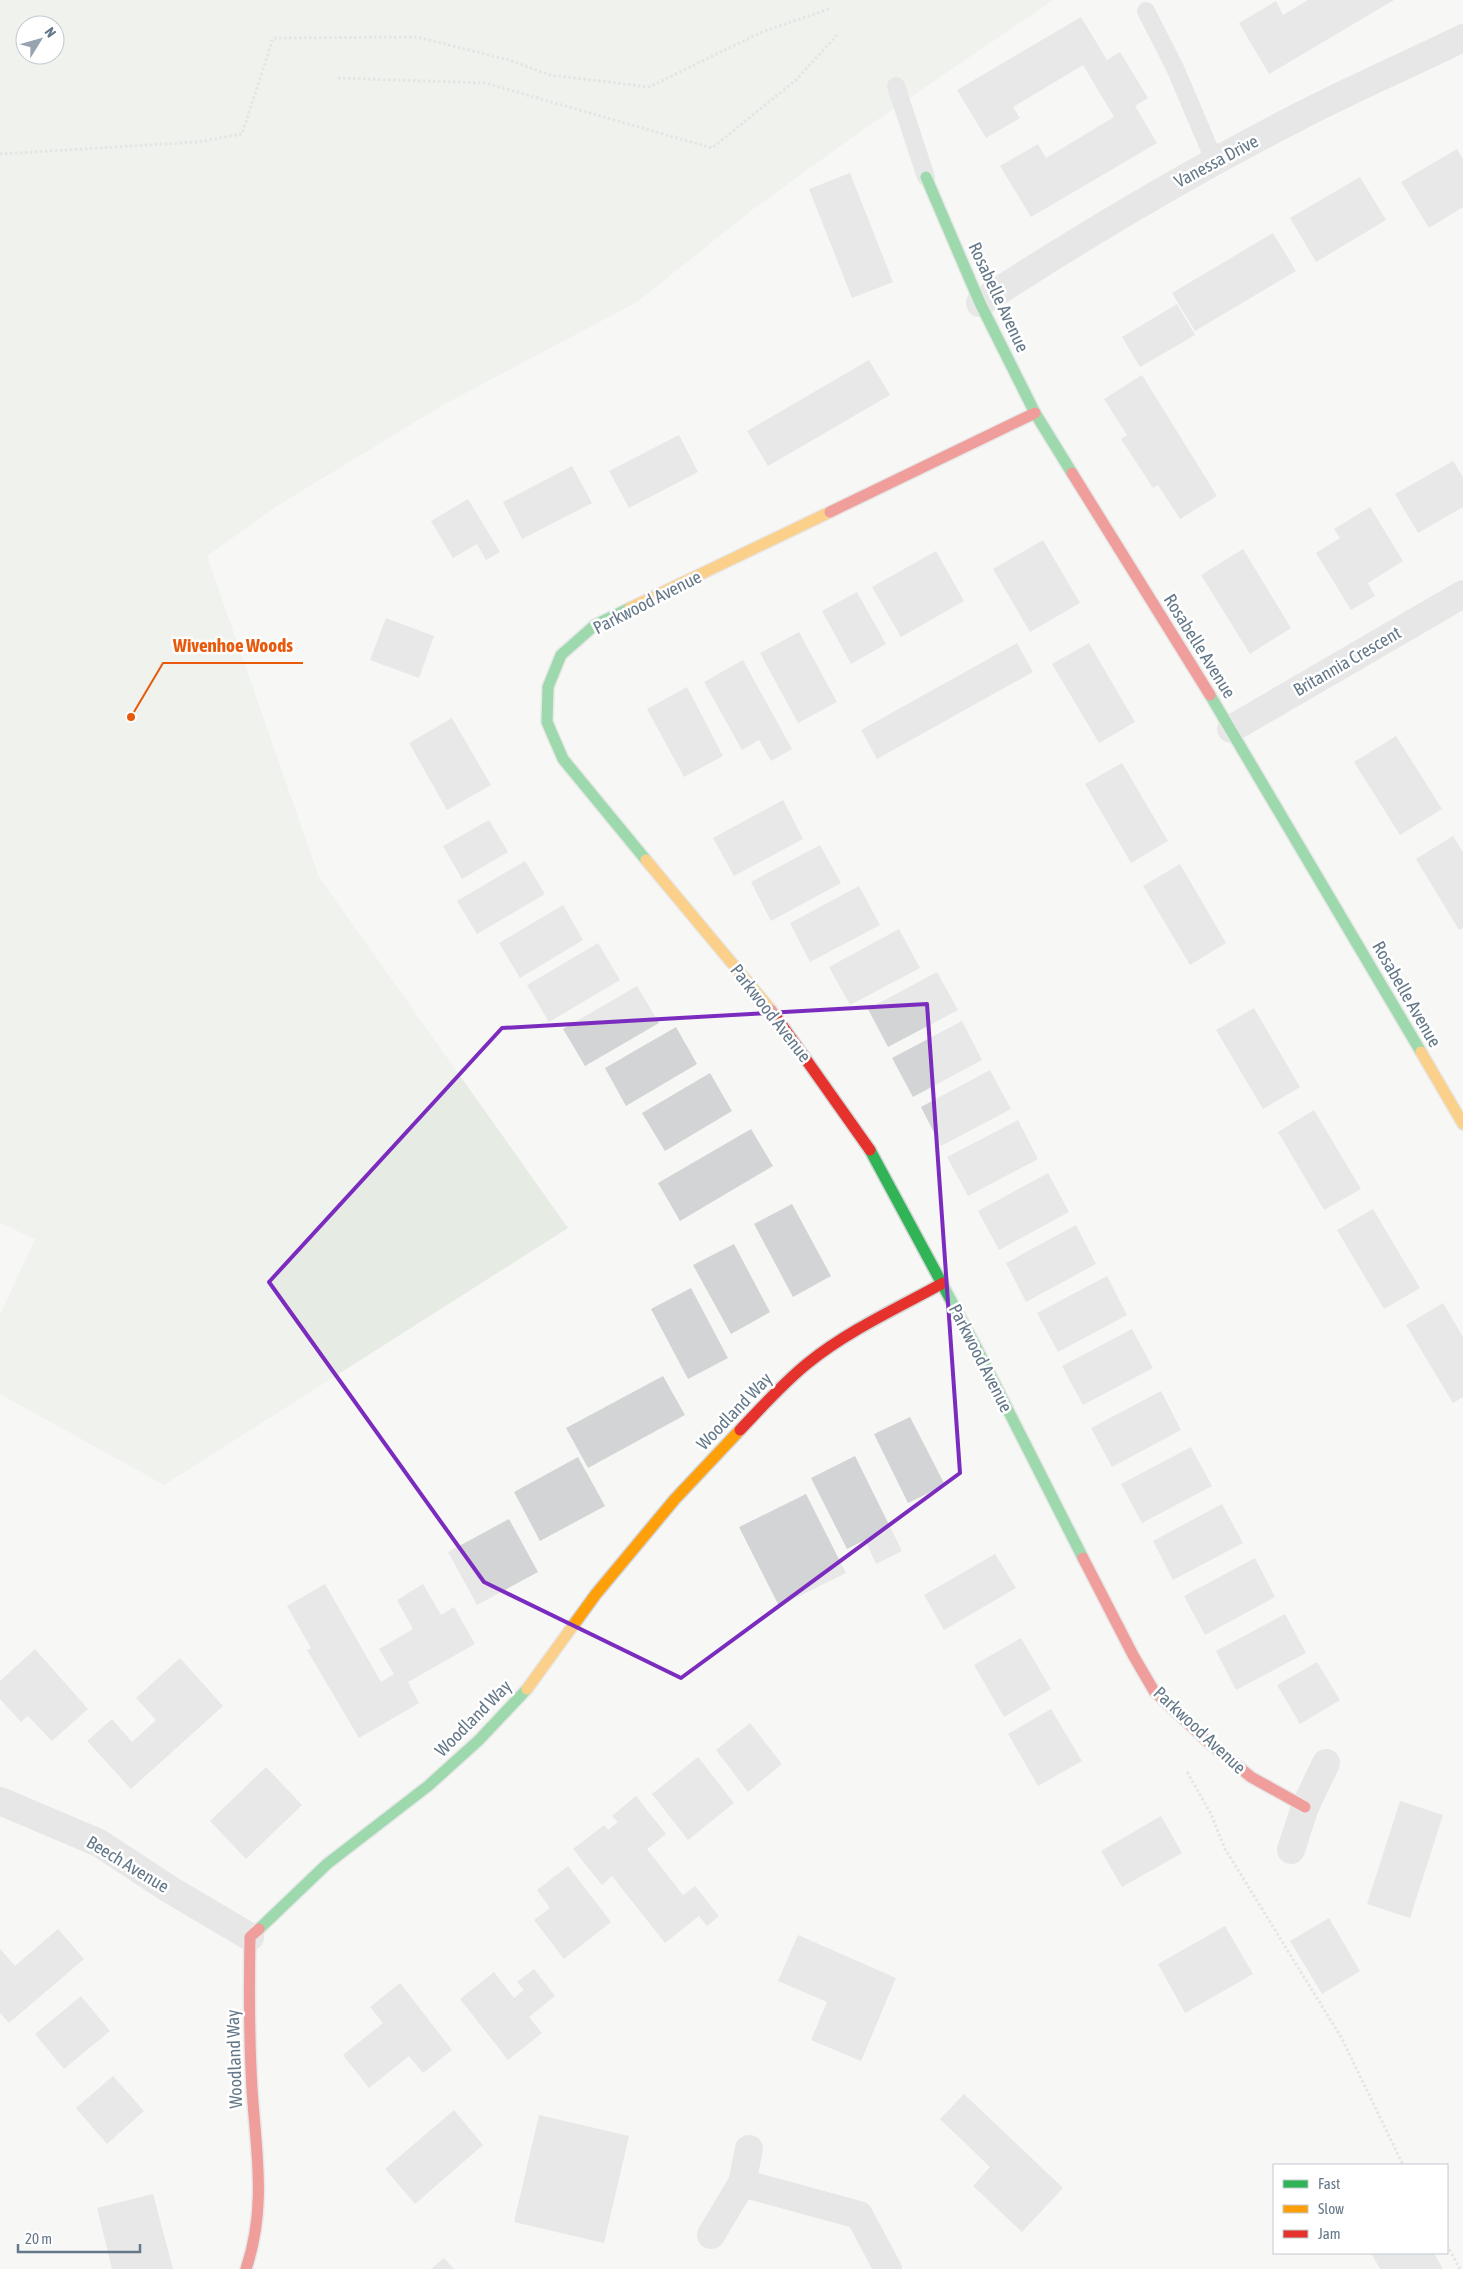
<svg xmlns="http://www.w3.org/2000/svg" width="1463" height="2269" font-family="'Asap Condensed',sans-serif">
<rect width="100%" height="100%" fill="#f7f7f6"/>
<path fill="#e6ebe4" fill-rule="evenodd" d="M0,0H1053L864,129L752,210L637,302L443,405L277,506L207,556L319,877L568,1228L164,1485L0,1394V1315L35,1239L0,1223ZM25,25H55V55H25Z"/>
<g fill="#d3d4d5">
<polygon points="1308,0 1394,0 1269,74 1239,23 1276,1 1283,15"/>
<polygon points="1081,17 1107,60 1120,52 1148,98 1135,106 1157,143 1031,217 1000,166 1038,144 1046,158 1114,117 1083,65 1013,107 1020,118 986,138 957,90"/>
<polygon points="1457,149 1463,159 1463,207 1429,228 1401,182"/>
<polygon points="850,173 893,282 852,298 809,189"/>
<polygon points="1360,177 1386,220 1316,262 1290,218"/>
<polygon points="1273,233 1296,271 1195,331 1172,293"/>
<polygon points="1177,304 1195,335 1140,367 1122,337"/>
<polygon points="869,360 890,395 768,466 747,431"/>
<polygon points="1142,375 1217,496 1180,519 1158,485 1153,488 1121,439 1127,435 1104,399"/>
<polygon points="679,435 698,472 629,508 609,471"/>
<polygon points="1453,461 1463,477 1463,507 1418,533 1395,494"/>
<polygon points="572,466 592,503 522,539 503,502"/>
<polygon points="468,499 500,552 486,560 477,544 453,558 431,521"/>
<polygon points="1370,507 1403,561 1368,583 1375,596 1351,610 1316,553 1340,538 1334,529"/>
<polygon points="1043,540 1080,603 1030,632 993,569"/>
<polygon points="1243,549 1291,628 1250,654 1201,575"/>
<polygon points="936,551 964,601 901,637 872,587"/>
<polygon points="857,592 886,644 851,664 822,611"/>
<polygon points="386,618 434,636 419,678 370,660"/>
<polygon points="799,632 837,702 798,723 760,653"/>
<polygon points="1017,643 1033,672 877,759 861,730"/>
<polygon points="1089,643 1135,722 1099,743 1052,664"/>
<polygon points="743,660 792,749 771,761 759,740 742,750 704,682"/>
<polygon points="687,687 723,756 684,777 647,709"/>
<polygon points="452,718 491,785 447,810 409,743"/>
<polygon points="1396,736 1442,809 1400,835 1354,762"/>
<polygon points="1122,763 1168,841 1131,863 1085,784"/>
<polygon points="783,800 803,839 734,876 713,838"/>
<polygon points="489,820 508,852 462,879 443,846"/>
<polygon points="1453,836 1463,852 1463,928 1459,930 1416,859"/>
<polygon points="820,845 841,883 771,921 751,882"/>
<polygon points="525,861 545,894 477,934 457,901"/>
<polygon points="1180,864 1226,943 1190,965 1143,886"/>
<polygon points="859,886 880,925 810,962 790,923"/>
<polygon points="563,905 583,940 520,978 499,943"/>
<polygon points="899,929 920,968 850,1005 829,967"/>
<polygon points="598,943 620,980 549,1022 527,985"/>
<polygon points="937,972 958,1010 888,1047 868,1009"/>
<polygon points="637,986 659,1023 585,1066 563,1029"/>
<polygon points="1254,1008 1300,1087 1263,1109 1216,1030"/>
<polygon points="962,1021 982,1060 913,1097 892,1058"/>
<polygon points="676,1027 697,1064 626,1106 605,1068"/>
<polygon points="990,1070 1011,1109 941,1146 921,1107"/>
<polygon points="710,1073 732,1111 665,1151 642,1113"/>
<polygon points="1314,1110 1361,1189 1324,1210 1278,1132"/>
<polygon points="1018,1120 1038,1159 968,1196 947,1157"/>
<polygon points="751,1129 773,1166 680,1221 658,1183"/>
<polygon points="1048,1173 1069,1212 999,1250 978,1211"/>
<polygon points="792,1204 831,1276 793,1297 754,1224"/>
<polygon points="1373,1209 1420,1288 1384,1309 1337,1230"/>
<polygon points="1076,1225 1096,1264 1026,1302 1006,1263"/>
<polygon points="734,1244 770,1312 731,1334 693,1265"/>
<polygon points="1107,1276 1127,1315 1058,1352 1037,1313"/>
<polygon points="691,1288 728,1358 688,1379 651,1309"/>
<polygon points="1443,1303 1463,1337 1463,1397 1453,1403 1406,1325"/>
<polygon points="1132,1329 1153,1368 1083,1405 1062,1366"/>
<polygon points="663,1376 685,1415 588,1468 566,1428"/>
<polygon points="1161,1391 1181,1430 1112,1467 1091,1428"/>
<polygon points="910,1417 945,1485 908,1503 874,1434"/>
<polygon points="1191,1447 1212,1486 1142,1523 1121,1484"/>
<polygon points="855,1456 902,1551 876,1564 865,1540 847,1549 811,1478"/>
<polygon points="578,1457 605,1506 540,1541 514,1492"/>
<polygon points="806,1494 846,1573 779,1606 739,1527"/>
<polygon points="1222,1504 1243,1543 1173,1580 1153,1541"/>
<polygon points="509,1519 538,1572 477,1605 448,1552"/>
<polygon points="995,1554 1016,1588 944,1630 924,1595"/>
<polygon points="1255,1558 1275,1597 1205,1635 1184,1596"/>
<polygon points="325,1584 381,1682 394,1674 379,1649 413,1629 397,1600 423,1584 441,1615 454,1607 475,1644 408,1682 419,1703 359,1738 307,1650 311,1648 287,1606"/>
<polygon points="1285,1614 1306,1653 1236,1690 1216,1651"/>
<polygon points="1021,1638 1051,1689 1004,1717 974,1665"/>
<polygon points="35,1649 88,1709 52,1741 28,1716 21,1722 0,1699 0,1681"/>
<polygon points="180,1658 223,1706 131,1789 87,1741 112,1719 132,1742 156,1720 136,1698"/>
<polygon points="1317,1662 1340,1700 1300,1724 1277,1685"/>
<polygon points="1051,1709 1082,1761 1038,1786 1008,1734"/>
<polygon points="750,1723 782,1764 748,1792 716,1750"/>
<polygon points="698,1757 734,1803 688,1840 652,1794"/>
<polygon points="266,1767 302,1805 246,1859 210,1821"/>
<polygon points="636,1796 666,1834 647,1849 683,1895 695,1886 719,1916 707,1926 699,1916 665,1943 612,1876 602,1885 573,1849 604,1825 608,1830 618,1822 612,1816"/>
<polygon points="1400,1801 1443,1815 1410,1918 1367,1904"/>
<polygon points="1161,1816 1182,1853 1122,1887 1101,1851"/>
<polygon points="568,1866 611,1922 564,1959 534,1920 550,1908 537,1890"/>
<polygon points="1329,1918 1360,1971 1322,1994 1290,1941"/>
<polygon points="1225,1926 1253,1974 1185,2013 1158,1964"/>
<polygon points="58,1929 84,1959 9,2023 0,2013 0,1949 15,1966"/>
<polygon points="798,1935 896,1978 861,2061 811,2040 827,2002 778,1981"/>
<polygon points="534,1969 555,1996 529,2017 542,2033 508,2060 460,1999 494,1972 514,1998 524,1990 517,1982"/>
<polygon points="400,1983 452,2050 423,2073 409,2056 369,2088 343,2055 383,2023 370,2007"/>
<polygon points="81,1996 110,2031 64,2069 35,2034"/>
<polygon points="113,2076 144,2111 107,2144 76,2108"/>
<polygon points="964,2094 1063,2188 1022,2232 973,2186 990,2167 940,2119"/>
<polygon points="454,2110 483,2145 415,2204 385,2169"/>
<polygon points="539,2115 629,2136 604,2243 514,2222"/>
<polygon points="153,2194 173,2269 112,2269 97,2208"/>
<polygon points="1371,2253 1434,2253 1443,2269 1380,2269"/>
<polygon points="444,2258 454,2269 431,2269"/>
</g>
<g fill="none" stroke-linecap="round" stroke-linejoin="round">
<g stroke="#d2d4d5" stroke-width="14">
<g id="fast">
<polyline points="926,177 980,303 1035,413 1072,473"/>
<polyline points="630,608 595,625 561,655 548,687 547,722 563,759 646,860"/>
<polyline points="1210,695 1421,1052"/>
<polyline points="870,1150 974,1343 1083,1558"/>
<polyline points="259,1929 327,1864 428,1786 479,1740 527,1689"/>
</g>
</g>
<g stroke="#d2d4d5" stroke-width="14">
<g id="slow">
<polyline points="630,608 830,512"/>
<polyline points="646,860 771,1010"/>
<polyline points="1421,1052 1463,1124"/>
<polyline points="527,1689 596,1594 675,1499 740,1430"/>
</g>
</g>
<g stroke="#d2d4d5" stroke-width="14">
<g id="jam">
<polyline points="1072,473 1210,695"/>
<polyline points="830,512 1035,413"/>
<polyline points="771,1010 870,1150"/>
<path d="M740,1430C762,1407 783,1383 808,1363C849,1330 898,1308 943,1283"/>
<polyline points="1083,1558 1133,1655 1154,1691 1207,1741 1251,1777 1305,1807"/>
<path d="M246,2269C267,2207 256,2152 252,2089C249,2038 249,1988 250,1937L259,1929"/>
</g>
</g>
<g stroke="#cecfd0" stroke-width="3" stroke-dasharray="2.5 2.5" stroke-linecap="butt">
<polyline points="338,78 485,83 712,148 796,80 837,35"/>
<polyline points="0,154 197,142 242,134 273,38 417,37 509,60 550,75 649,87 762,32 829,9"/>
<polyline points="1187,1772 1211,1814 1225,1849 1341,2037 1403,2165"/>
<polyline points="1447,2245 1460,2269"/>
</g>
<g stroke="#d1d2d2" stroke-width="18">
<polyline points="1146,11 1175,68 1215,162"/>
<polyline points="896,86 926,177"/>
</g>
<g stroke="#d1d2d2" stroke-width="28">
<path d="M980,303C1083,236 1189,173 1298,117C1352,89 1408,65 1463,38"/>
<polyline points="1231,729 1463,594"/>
<polyline points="0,1801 99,1843 169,1889 250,1937"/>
<polyline points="1291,1850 1305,1807 1326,1763"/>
<polyline points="742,2183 749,2149"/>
<polyline points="711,2235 742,2183 859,2215 888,2269"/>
</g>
<use href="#fast" stroke="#30b455" stroke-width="11"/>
<use href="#slow" stroke="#ff9f0a" stroke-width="11"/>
<use href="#jam" stroke="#e5322d" stroke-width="11"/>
</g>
<path d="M0 0H1463V2269H0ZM927,1004L960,1473L681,1678L484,1582L269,1282L502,1028Z" fill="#f7f7f6" fill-opacity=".55" fill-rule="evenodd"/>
<path fill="none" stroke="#7b2cbf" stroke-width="4" stroke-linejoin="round" d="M927,1004L960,1473L681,1678L484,1582L269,1282L502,1028Z"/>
<g text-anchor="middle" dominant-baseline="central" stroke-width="5" stroke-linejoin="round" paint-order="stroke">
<g font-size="18" fill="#647889" stroke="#fff">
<text transform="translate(1216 161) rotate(-28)">Vanessa Drive</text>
<text transform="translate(999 297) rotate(65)">Rosabelle Avenue</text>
<text transform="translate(647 602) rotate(-27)">Parkwood Avenue</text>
<text transform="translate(1200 646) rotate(58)">Rosabelle Avenue</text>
<text transform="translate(1347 661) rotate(-30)">Britannia Crescent</text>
<text transform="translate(1407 994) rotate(60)">Rosabelle Avenue</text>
<text transform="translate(771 1013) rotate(52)">Parkwood Avenue</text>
<text transform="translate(981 1358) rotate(63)">Parkwood Avenue</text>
<text transform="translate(734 1411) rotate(-46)">Woodland Way</text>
<text transform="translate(473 1718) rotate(-45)">Woodland Way</text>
<text transform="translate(1200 1730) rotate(43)">Parkwood Avenue</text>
<text transform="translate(128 1864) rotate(31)">Beech Avenue</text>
<text transform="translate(234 2059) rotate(-92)">Woodland Way</text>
</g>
</g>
<path fill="none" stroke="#e8590c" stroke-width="2" d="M131 717L163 663H303"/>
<circle fill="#e8590c" stroke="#fff" stroke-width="2" cx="131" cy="717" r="5"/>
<g font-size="19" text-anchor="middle" font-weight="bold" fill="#e8590c" stroke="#fff" stroke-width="5" stroke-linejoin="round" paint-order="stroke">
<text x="233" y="652">Wivenhoe Woods</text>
</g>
<rect x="1273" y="2164" width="175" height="90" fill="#ffffff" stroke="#c1c9d0"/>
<rect x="1283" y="2180" width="25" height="8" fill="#30b455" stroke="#c1c9d0"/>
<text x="1318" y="2189" font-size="15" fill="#647889">Fast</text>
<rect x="1283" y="2205" width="25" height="8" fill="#ff9f0a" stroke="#c1c9d0"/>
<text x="1318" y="2214" font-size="15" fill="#647889">Slow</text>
<rect x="1283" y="2230" width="25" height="8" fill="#e5322d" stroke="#c1c9d0"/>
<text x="1318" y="2239" font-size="15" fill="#647889">Jam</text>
<g transform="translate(40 40) rotate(53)"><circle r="24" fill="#ffffff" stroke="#c1c9d0"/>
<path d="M0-4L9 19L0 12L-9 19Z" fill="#97a4af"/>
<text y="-8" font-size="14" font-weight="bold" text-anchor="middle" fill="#647889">N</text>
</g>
<path d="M18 2244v8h122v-8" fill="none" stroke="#647889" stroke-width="2.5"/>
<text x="25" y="2244" font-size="15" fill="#647889" stroke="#ffffff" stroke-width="4" paint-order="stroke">20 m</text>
</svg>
